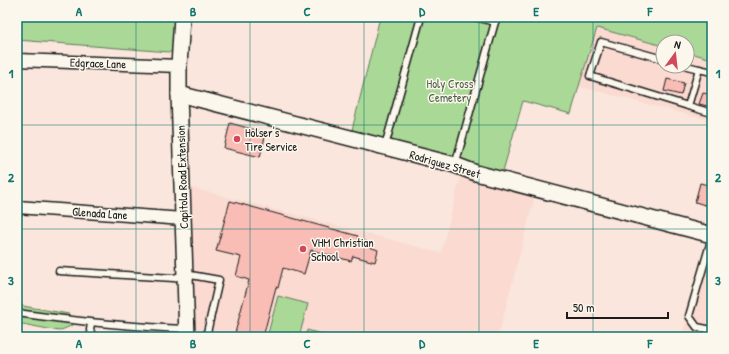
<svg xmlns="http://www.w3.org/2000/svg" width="729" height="354" font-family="'Patrick Hand',sans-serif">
<rect width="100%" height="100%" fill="#fae6dc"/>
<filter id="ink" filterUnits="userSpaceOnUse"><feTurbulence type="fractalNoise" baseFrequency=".025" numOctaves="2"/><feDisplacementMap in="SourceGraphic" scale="8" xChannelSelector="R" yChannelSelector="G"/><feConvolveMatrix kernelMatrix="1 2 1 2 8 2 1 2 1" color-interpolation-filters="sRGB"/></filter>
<g filter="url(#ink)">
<g fill="#fadad1">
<polygon points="597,28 663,46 663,66 687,66 687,52 712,59 712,121 578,86"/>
<polygon points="463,168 537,188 498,337 187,337 181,185 441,253"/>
<polygon points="709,233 712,234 712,337 682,337"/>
</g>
<g fill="#a9d897" stroke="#627a5a">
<polygon points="17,17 186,17 182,53 17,40"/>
<polygon points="380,17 712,17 712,59 687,52 687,42 663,42 663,46 597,28 579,86 571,114 523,101 501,178 350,138"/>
<polygon points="278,296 308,304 299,337 267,337"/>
<polygon points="17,305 69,314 73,325 59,331 17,323"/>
<polygon points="307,330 333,337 305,337"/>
</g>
<g fill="#f9bdb6" stroke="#1c1c1c">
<polygon points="667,79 684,83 681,95 664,91"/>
<polygon points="703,93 712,95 712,107 699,104"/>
<polygon points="230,123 266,133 260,157 224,148"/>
<polygon points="700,183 712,186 712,207 695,202"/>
<polygon points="230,201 358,236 358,239 368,242 367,246 378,250 375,262 353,256 351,261 311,250 304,274 283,268 278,288 276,287 263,337 234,337 249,280 236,276 241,257 216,251"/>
</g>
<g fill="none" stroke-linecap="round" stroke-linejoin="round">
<g stroke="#1c1c1c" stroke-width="9">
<g id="service">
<polyline points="475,17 495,22"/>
<polyline points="663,59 601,42 590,76 688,106"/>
<polyline points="687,66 699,69"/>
<polyline points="712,72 699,69 688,106 712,113"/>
<polyline points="385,146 421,17"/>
<polyline points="455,165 459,151 495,22 498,17"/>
<polyline points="712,237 689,316 697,327 712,330"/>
<polyline points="59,271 174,278 185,274 219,280 206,337"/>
<path d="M17,313C74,321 130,327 187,329"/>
<polyline points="91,323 90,330 93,337"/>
</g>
</g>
<g stroke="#1c1c1c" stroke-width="15">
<g id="minor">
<polyline points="17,60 179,66"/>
<polyline points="17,207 183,219"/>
</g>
</g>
<g stroke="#1c1c1c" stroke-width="18">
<g id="tertiary">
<polyline points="182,17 179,66 179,94 187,337"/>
<polyline points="179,94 455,165 476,173 712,235"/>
</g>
</g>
<use href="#service" stroke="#fbf7ec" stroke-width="6"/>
<use href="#minor" stroke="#fbf7ec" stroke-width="12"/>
<use href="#tertiary" stroke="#fbf7ec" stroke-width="15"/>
</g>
</g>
<path fill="none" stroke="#0f766e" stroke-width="1" stroke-opacity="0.55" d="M136,17V337M250,17V337M364,17V337M479,17V337M593,17V337M17,125H712M17,229H712"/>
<g fill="#d1495b" stroke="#fbf7ec" stroke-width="1.5">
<circle cx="237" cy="139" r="4"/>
<circle cx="303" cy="249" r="4"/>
</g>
<g text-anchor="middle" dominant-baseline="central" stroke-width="3" stroke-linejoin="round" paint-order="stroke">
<g font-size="12" fill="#1c1c1c" stroke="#fbf7ec">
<text transform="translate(98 63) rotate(2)">Edgrace Lane</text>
<text transform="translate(445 164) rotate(16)">Rodriguez Street</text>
<text transform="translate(182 177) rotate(-92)">Capitola Road Extension</text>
<text transform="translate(100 213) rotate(4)">Glenada Lane</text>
</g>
<g font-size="12" fill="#4d5e47" stroke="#fbf7ec">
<text x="450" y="83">Holy Cross<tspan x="450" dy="14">Cemetery</tspan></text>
</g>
<g font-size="12" fill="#1c1c1c" stroke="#fbf7ec" text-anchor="start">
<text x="245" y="132">Holser's<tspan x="245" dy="14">Tire Service</tspan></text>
<text x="311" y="242">VHM Christian<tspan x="311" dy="14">School</tspan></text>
</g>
</g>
<rect width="729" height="354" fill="none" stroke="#fbf7ec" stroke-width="44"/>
<g transform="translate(675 54) rotate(15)"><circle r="19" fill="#fbf7ec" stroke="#a29f99"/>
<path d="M0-3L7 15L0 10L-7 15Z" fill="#d1495b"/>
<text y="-6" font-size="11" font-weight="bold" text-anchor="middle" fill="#1c1c1c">N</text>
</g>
<path d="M567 312v6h101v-6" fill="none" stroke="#1c1c1c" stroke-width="2"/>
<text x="573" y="312" font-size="12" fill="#1c1c1c" stroke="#fbf7ec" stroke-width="3" paint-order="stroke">50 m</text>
<rect x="22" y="22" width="685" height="310" fill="none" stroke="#0f766e" stroke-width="1.5"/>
<g font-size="13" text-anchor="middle" font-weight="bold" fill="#0f766e">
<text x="79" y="16">A</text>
<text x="193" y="16">B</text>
<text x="307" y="16">C</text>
<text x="422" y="16">D</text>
<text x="536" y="16">E</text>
<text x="650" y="16">F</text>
<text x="11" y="78">1</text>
<text x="718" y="78">1</text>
<text x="11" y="182">2</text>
<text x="718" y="182">2</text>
<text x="11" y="285">3</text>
<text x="718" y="285">3</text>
<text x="79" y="348">A</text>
<text x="193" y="348">B</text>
<text x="307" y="348">C</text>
<text x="422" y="348">D</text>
<text x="536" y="348">E</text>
<text x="650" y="348">F</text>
</g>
</svg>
